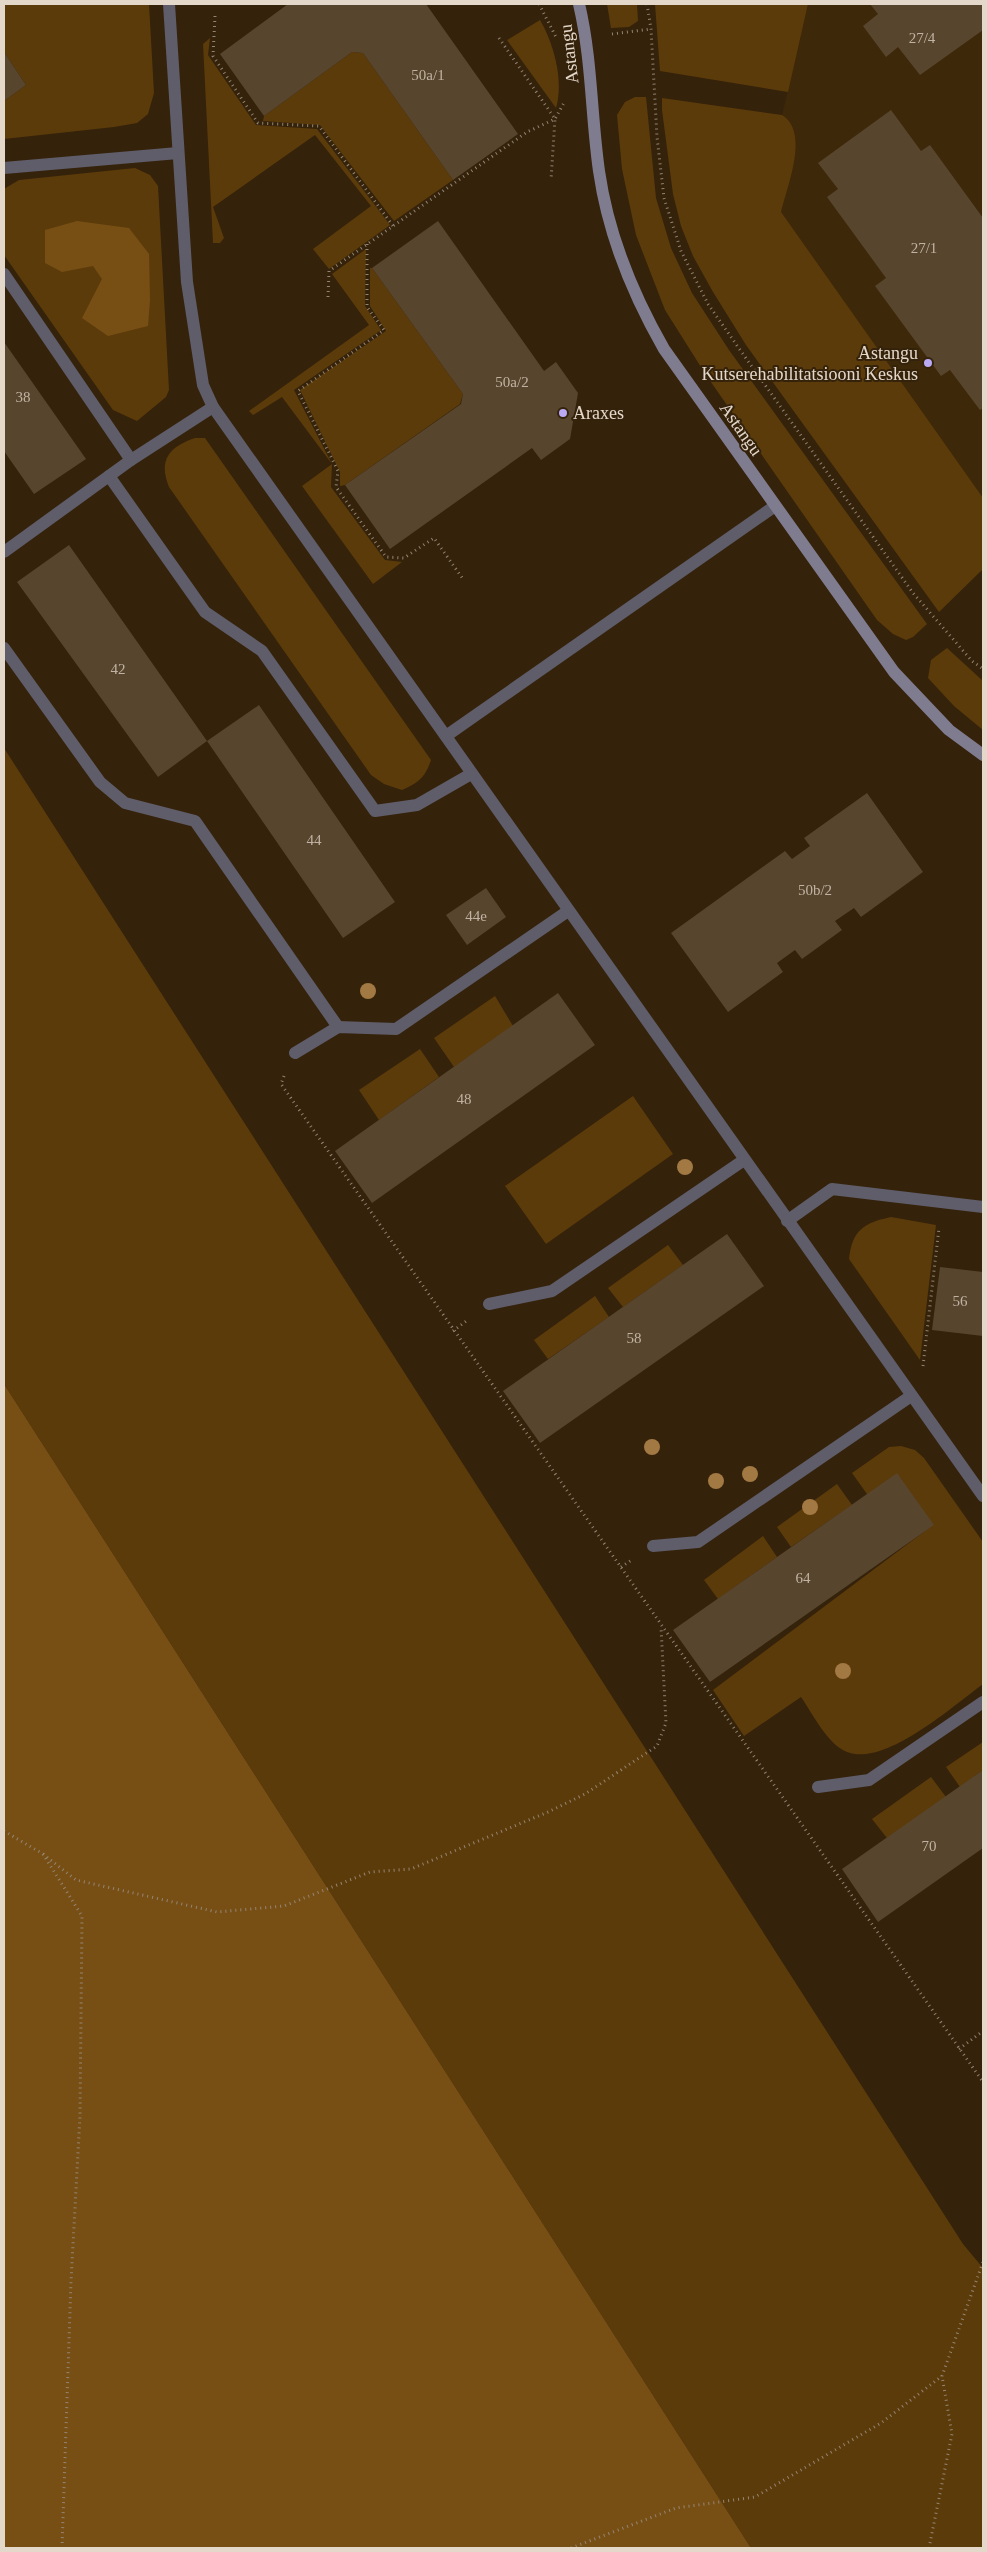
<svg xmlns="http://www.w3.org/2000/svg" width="987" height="2552" font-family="Georgia,serif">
<rect width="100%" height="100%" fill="#34220b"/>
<polygon fill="#3e280a" points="808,4 983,4 983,520 761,206"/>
<g fill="#5c3b0a">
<polygon points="4,4 149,4 154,93 148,114 137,123 114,127 4,139 4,101 26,85 4,52"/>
<polygon points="607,4 637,4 638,21 629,27 611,28"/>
<polygon points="655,4 808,4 788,92 660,71"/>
<path d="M540,20C554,44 564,81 556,108L507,40Z"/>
<polygon points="210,38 208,55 256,125 317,129 390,225 329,269 313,249 371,206 315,135 213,207 224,238 220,243 213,243 203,44"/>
<polygon points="352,52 363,53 453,180 394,221 320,125 263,121 264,116"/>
<polygon points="635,97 646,97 656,198 671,248 692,293 729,350 927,624 913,637 906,640 893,634 877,620 706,375 665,310 636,235 622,169 617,115 625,102"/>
<path d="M662,98L782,115C810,132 787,186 781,212L983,498V569L939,612L746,345L713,292L693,256L681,226L673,194L662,110Z"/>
<polygon points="135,168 150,175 158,186 169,390 166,397 137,421 113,410 4,255 4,189 19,180"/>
<polygon points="366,249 365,306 381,330 294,390 332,464 331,487 385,560 402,562 373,584 302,486 332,464 282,397 253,415 249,411 369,325 332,274"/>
<polygon points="370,268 372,268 463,394 460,404 345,485 340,486 340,472 300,390 386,331 370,306"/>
<path d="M195,438H205L431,760C425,778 418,783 402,790L384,784L371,775L169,487C158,460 169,447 195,438Z"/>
<polygon points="947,648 983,681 983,730 954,706 928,678 931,660"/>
<polygon points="4,748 963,2244 983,2268 983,2548 751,2548 4,1384"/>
<polygon points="495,996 513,1026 454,1067 434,1038"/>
<polygon points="420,1049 439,1077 379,1120 359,1090"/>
<polygon points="633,1096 673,1154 546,1244 505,1186"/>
<path d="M891,1217L936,1225L920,1360L849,1259C852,1230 864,1223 891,1217Z"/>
<polygon points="668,1245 683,1265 623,1307 608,1288"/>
<polygon points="595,1296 609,1317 548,1359 534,1340"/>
<path d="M901,1446L915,1450L924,1458L983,1542V1684C953,1706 885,1767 847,1752C827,1744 813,1714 801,1697L744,1736L713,1690L933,1525L867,1494L852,1473L889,1447Z"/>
<polygon points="837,1484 852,1505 791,1547 777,1527"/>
<polygon points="763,1536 777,1557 718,1599 704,1580"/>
<polygon points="983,1742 983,1770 960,1787 946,1767"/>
<polygon points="931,1777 946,1797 887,1838 872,1819"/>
</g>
<g fill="#774f15">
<polygon points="77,221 129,228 149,254 150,300 148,326 108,336 82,318 102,279 93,266 62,272 45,263 45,230"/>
<polygon points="4,1384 751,2548 4,2548"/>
</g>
<g fill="#58452d">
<polygon points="288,4 426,4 518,134 453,180 363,53 352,52 264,116 220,54"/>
<polygon points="870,4 983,4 983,30 920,75 898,47 886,57 863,26 878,14"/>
<polygon points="4,52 26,85 4,101"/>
<polygon points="891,110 921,151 930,145 983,218 983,408 980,410 950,370 941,376 875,286 886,278 827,197 838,189 818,163"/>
<polygon points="438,221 544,371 556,362 578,393 570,439 541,460 532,448 390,549 345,485 461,404 463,394 372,268"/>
<polygon points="4,342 86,459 34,494 4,451"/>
<polygon points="69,545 207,741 259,705 395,902 343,938 207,741 158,777 17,582"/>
<polygon points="867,793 923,872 861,917 854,908 835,921 842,930 802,959 795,950 777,963 783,972 728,1012 671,933 785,851 792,859 810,846 804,838"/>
<polygon points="486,888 506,917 467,945 446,915"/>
<polygon points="558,993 595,1045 372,1203 335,1151"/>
<polygon points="727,1234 764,1286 540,1443 503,1391"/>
<polygon points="940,1267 983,1272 983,1336 932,1330"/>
<polygon points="897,1473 934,1525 710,1682 673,1630"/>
<polygon points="983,1770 983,1848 878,1922 842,1869"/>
</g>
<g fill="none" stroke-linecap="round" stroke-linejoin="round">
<g stroke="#948574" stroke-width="3" stroke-dasharray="1 4" stroke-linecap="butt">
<polyline points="539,4 557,39"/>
<polyline points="647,4 651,29 657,137 664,198 681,251 708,304 738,347 913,593 972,661 983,669"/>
<polyline points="215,16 213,56 258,123 319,126 393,226"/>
<polyline points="612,34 651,29"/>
<polyline points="499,38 555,119 551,180"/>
<polyline points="367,244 367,307 384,330 298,391 338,471 336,487 386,557 404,558 434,538 463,579"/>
<polyline points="328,297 329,271 527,132 555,119 565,101"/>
<polyline points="284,1076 281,1084 983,2082"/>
<polyline points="453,1331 469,1319"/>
<polyline points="923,1366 939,1228"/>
<polyline points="621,1567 633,1559"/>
<polyline points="4,1831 43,1854 82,1916 80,2116 71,2281 62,2548"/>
<polyline points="43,1854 76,1880 217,1912 284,1906 370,1872 411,1869 548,1812 585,1794 657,1746 666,1723 661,1627"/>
<polyline points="959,2049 983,2031"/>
<polyline points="571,2548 676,2508 755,2497 881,2423 942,2376"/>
<polyline points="929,2548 952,2434 942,2376 983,2262"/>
</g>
<g stroke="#5f5d6a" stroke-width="12">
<polyline points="169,4 187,282 203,385 213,407 983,1496"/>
<polyline points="4,168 178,153"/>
<polyline points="4,274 131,460"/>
<polyline points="109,476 205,612 262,651 375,811 417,805 471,774"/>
<polyline points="4,552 131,460 213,407"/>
<polyline points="4,648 100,782 125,803 195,821 338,1027"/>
<polyline points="446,736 775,506"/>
<polyline points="295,1053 338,1027 396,1029 568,911"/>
<polyline points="787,1221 832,1189 983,1207"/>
<polyline points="489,1304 552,1291 744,1160"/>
<polyline points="653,1546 698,1542 911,1396"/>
<polyline points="818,1787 869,1780 983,1702"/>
</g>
<path stroke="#807c90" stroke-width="12" d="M579,4C592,59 591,115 599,171C608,234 632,293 664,349L894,672L949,730L983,755"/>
</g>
<g fill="#a27843">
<circle cx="368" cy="991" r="8"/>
<circle cx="685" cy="1167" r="8"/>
<circle cx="652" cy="1447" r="8"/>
<circle cx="750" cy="1474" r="8"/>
<circle cx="716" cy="1481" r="8"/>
<circle cx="810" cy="1507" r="8"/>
<circle cx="843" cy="1671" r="8"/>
</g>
<g fill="#baaaf6" stroke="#34220b" stroke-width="2">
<circle cx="928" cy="363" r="5"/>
<circle cx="563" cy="413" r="5"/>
</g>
<g text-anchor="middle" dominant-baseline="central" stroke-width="4" stroke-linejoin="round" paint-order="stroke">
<g font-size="15" fill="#c1b3a4">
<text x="922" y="38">27/4</text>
<text x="428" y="75">50a/1</text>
<text x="924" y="248">27/1</text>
<text x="512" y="382">50a/2</text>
<text x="23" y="397">38</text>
<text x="118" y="669">42</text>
<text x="314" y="840">44</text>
<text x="815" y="890">50b/2</text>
<text x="476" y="916">44e</text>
<text x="464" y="1099">48</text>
<text x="960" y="1301">56</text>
<text x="634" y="1338">58</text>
<text x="803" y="1578">64</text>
<text x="929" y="1846">70</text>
</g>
<g font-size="18" fill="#e4d8cb" stroke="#34220b">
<text transform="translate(569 54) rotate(-97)">Astangu</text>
<text transform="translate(741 429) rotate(55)">Astangu</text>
</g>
<g font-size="18" fill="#e4d8cb" stroke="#34220b" text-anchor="end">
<text x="918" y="353">Astangu<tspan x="918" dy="21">Kutserehabilitatsiooni Keskus</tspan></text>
<text x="573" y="413" text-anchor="start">Araxes</text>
</g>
</g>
<rect width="987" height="2552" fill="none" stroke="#e4d8cb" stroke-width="10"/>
</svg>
